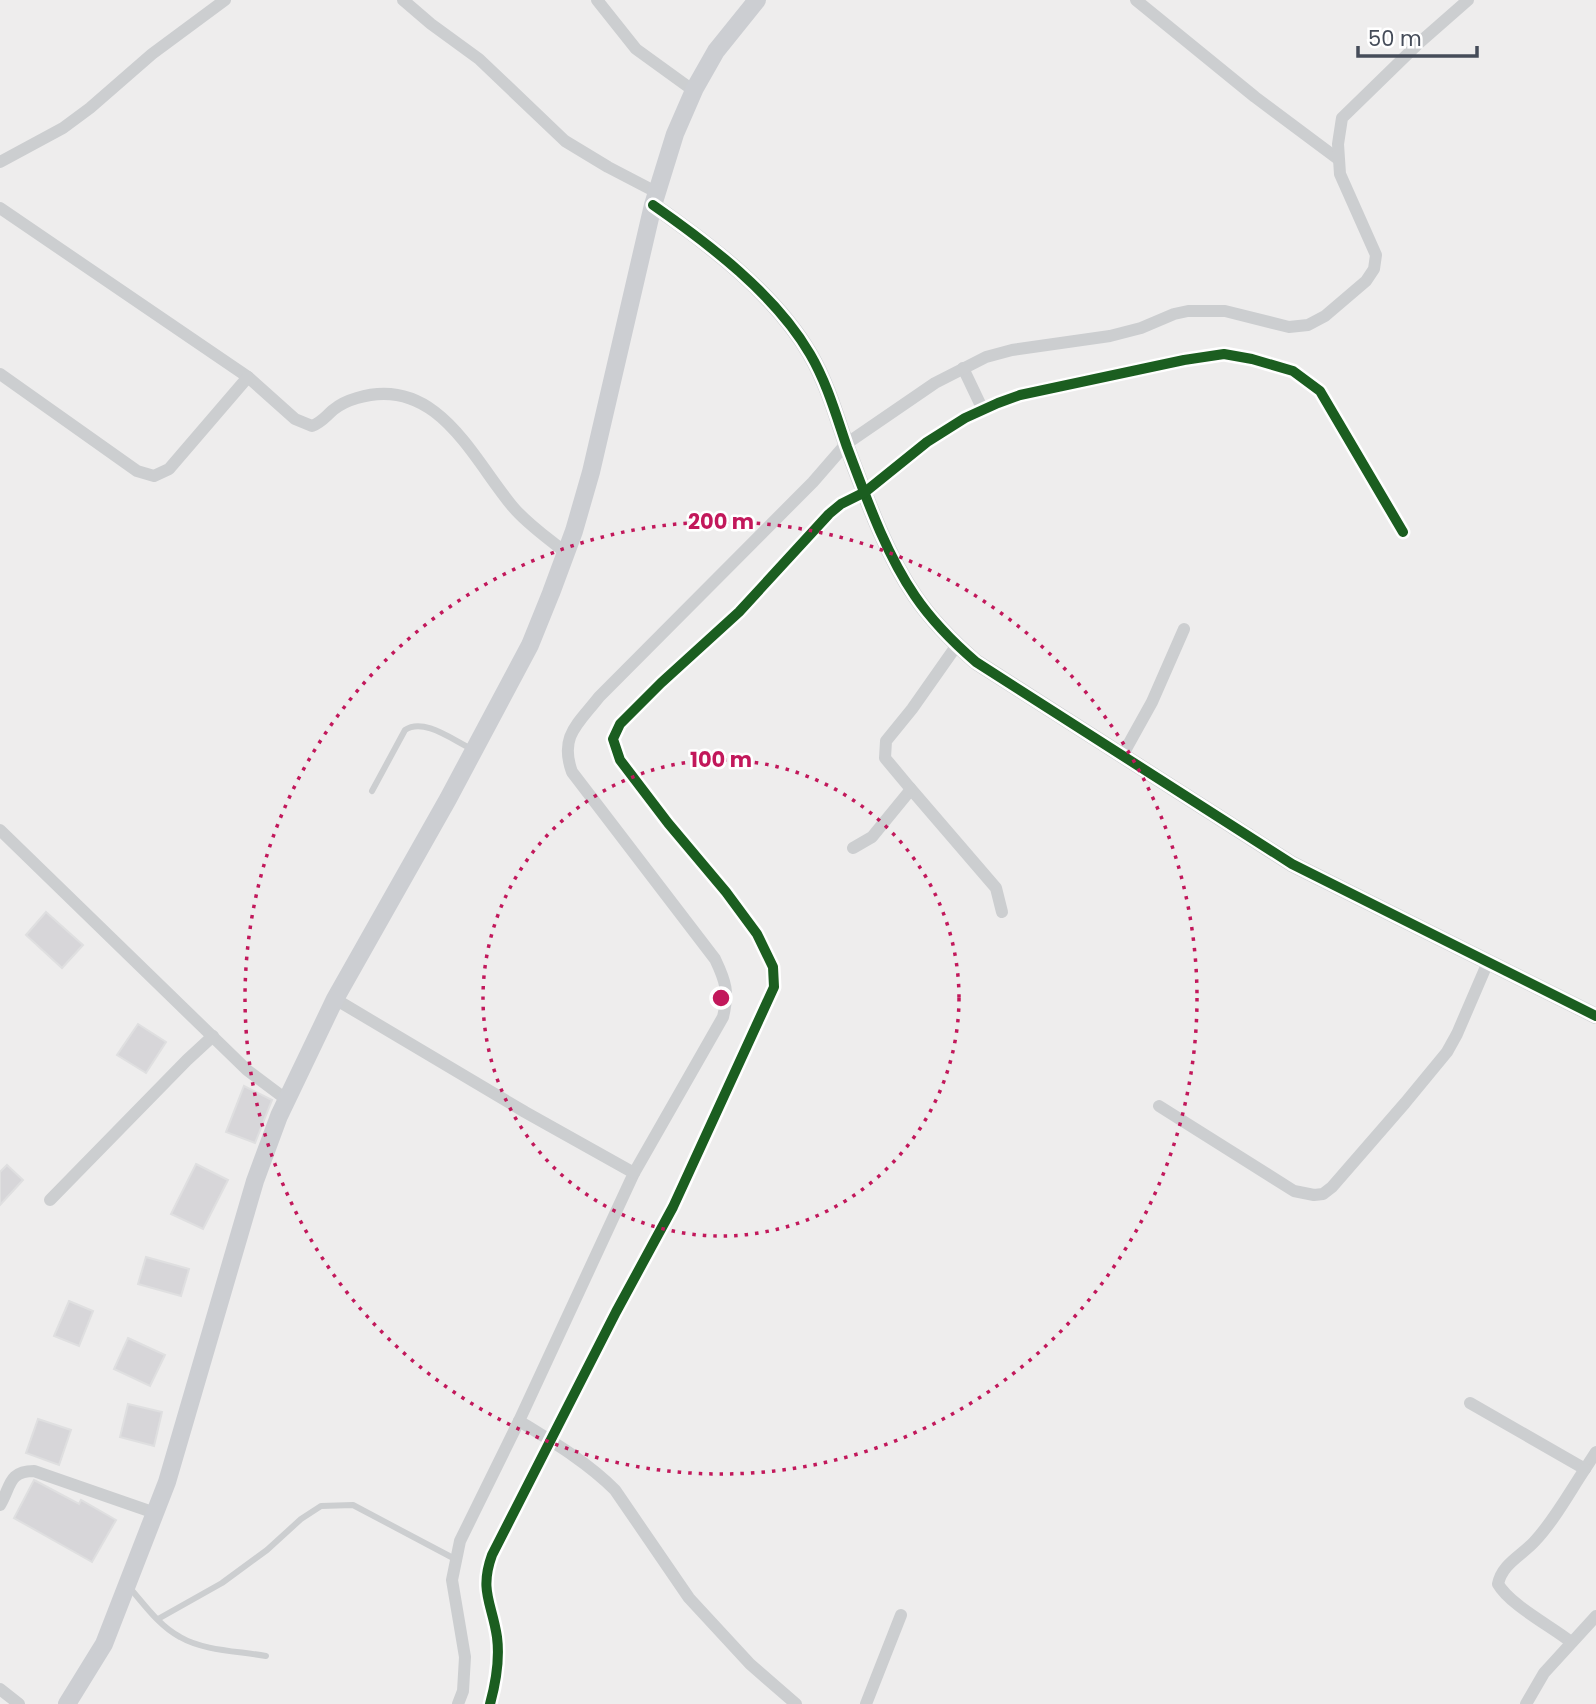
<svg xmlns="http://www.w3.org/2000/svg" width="1596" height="1704" font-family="Poppins,sans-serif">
<rect width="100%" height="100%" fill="#eeeded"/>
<g fill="#d7d6d9" stroke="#dfdfe0" stroke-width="2">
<polygon points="46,912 83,945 62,968 26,935"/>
<polygon points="138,1024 166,1042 146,1073 117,1055"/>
<polygon points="244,1086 272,1100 255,1143 226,1132"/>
<polygon points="196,1164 228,1180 203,1229 171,1214"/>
<polygon points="7,1165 23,1180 0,1205 0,1172"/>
<polygon points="146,1257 189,1269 181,1296 138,1284"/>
<polygon points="69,1301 93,1311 79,1346 54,1336"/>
<polygon points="128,1338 165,1355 150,1386 114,1369"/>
<polygon points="128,1404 162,1412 154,1446 120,1437"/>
<polygon points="38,1419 71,1430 59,1465 26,1453"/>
<polygon points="34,1480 79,1504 81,1500 116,1520 92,1562 14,1518"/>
</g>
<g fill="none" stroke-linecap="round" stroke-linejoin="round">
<g stroke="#ccced0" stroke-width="6">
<path d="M372,791L405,730C424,717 454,741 472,749"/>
<path d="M129,1587C144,1604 159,1626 180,1637C204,1651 239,1651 266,1656"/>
<polyline points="158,1619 222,1583 267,1550 301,1519 321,1506 353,1505 455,1559"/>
</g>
<g stroke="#ccced0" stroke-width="12">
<polyline points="403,0 431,24 479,59 565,141 608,167 656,192"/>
<polyline points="597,0 636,49 694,91"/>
<polyline points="1136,0 1255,97 1338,159"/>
<polyline points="0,162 63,128 90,108 152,54 225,0"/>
<polyline points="0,208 248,377"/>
<polyline points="963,368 983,410"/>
<path d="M0,374L137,471L154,476L169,469L248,377L295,419L312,426C322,422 325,417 333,410C339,405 350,400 357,398C437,374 472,458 513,507C527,524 549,539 566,553"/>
<polyline points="1122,756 1152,702 1184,629"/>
<polyline points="910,788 996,888 1002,912"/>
<polyline points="0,830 247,1070 287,1100"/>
<polyline points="853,848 872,837 908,793 910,788 885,758 886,741 912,709 957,645"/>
<polyline points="335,999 525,1112 634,1173 519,1421 460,1541 452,1580 465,1657 463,1691 458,1704"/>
<polyline points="1159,1106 1294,1191 1314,1195 1323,1194 1332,1187 1405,1103 1447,1052 1457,1034 1488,962"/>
<path d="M634,1173L723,1017C729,992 726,982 715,959L572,772C559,736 578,724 599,697L813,482L846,444L935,383L986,357L1012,350L1110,336L1141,328L1174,314L1188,311H1225L1289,327L1308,325L1325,316L1366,281L1374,269L1376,255L1340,174L1338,144L1342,118L1419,43L1468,0"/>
<polyline points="50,1200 187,1060 213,1036"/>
<polyline points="1470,1403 1585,1469 1596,1452"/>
<path d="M519,1421C553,1442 587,1462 615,1490L689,1598L750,1664L796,1704"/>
<path d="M0,1505C11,1487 8,1471 34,1471L155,1513"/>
<path d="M1571,1642C1551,1626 1510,1605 1498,1584C1502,1564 1521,1556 1534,1542C1554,1521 1569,1493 1585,1469"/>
<polyline points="0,1689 19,1704"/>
<path d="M490,1704C496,1682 500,1660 497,1637C492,1603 479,1591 492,1555L616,1312L673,1207L774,987L773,967L757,934L726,892L668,823L620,760L613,739L620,724L661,683L739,612L829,514L841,504L865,492L927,442L965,418L998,403L1020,395L1184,360L1224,354L1252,359L1293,371L1320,391L1403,532"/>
<polyline points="866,1704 901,1615"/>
<polyline points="1526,1704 1544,1673 1596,1616"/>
</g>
<path stroke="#ccced0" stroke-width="16" d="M653,205C709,244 775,294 810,354C827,383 836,415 847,447C866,497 885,552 915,596C932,621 954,643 976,662L1292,864L1596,1016"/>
<polyline stroke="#ccced2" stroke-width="18" points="67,1704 104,1644 167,1482 255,1181 279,1116 335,999 448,799 530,645 551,593 574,531 591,472 653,205 675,134 695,88 716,51 757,0"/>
<g stroke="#fff" stroke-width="15">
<g id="cycleway">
<path d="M653,205C709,244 775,294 810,354C827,383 836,415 847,447C866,497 885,552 915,596C932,621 954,643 976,662L1292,864L1596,1016"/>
<path d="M490,1704C496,1682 500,1660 497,1637C492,1603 479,1591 492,1555L616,1312L673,1207L774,987L773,967L757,934L726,892L668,823L620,760L613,739L620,724L661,683L739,612L829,514L841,504L865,492L927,442L965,418L998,403L1020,395L1184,360L1224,354L1252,359L1293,371L1320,391L1403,532"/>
</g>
</g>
<use href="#cycleway" stroke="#1b5e20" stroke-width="10"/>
</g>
<g fill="none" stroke="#c2185b" stroke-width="3.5" stroke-dasharray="3.5 7">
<circle cx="721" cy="998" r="238"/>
<circle cx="721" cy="998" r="476"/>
</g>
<circle cx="721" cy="998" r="10" fill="#c2185b" stroke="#fff" stroke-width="3.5"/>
<g font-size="21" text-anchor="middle" font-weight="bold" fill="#c2185b" stroke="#fff" stroke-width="5" stroke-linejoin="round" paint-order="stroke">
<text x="721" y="529">200 m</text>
<text x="721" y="767">100 m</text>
</g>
<path d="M1358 46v10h119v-10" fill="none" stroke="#454c59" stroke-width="3.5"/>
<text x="1368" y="46" font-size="21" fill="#454c59" stroke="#ffffff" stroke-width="5" paint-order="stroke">50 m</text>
</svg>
